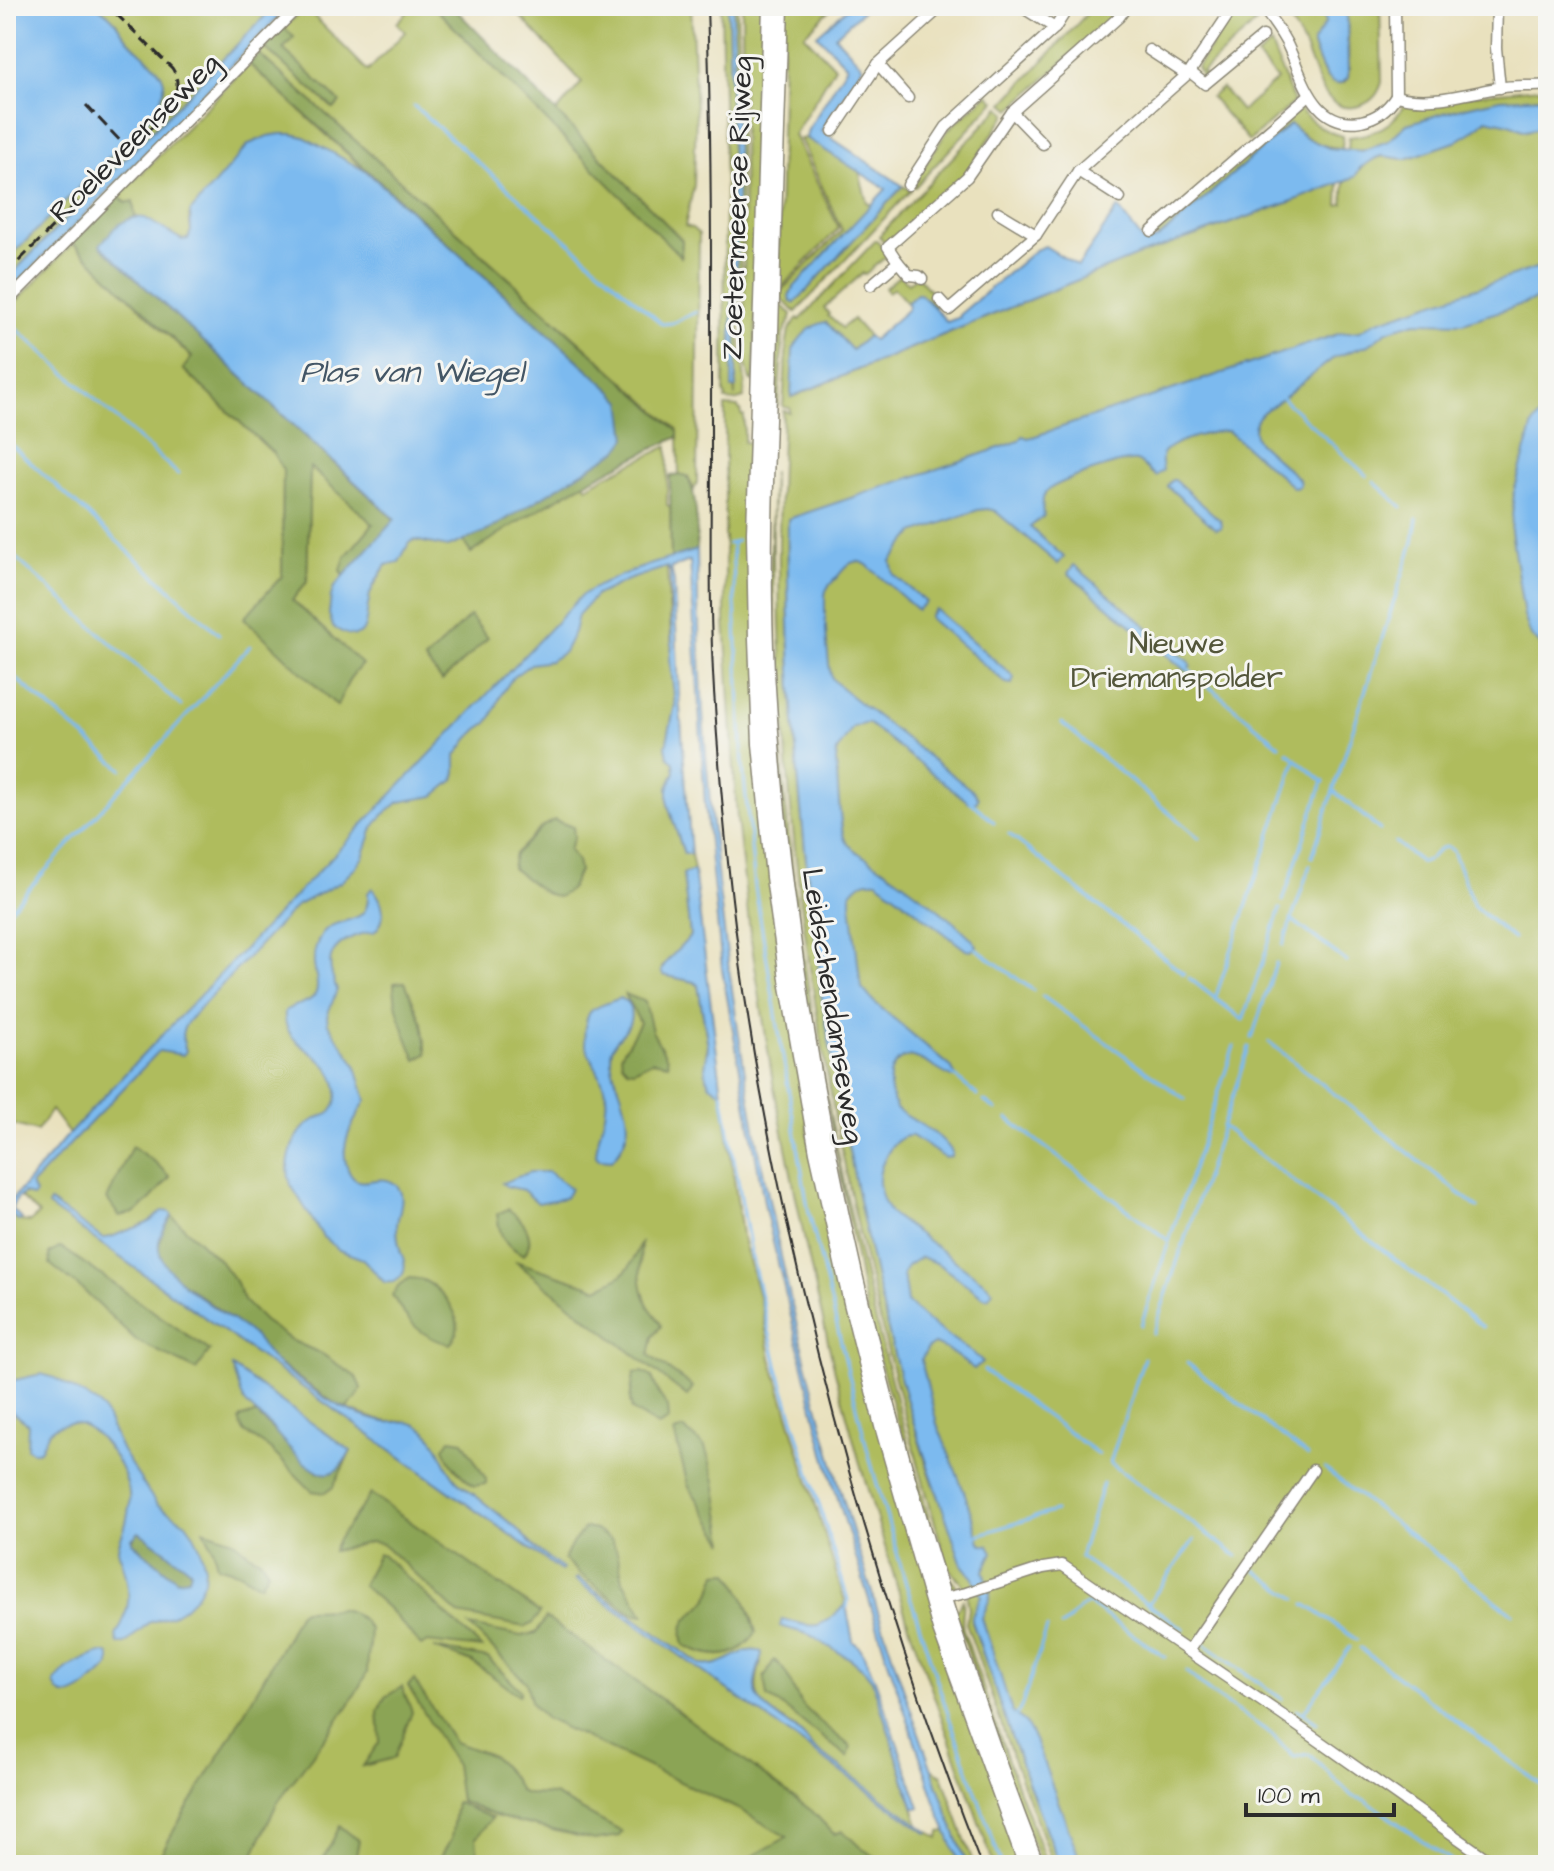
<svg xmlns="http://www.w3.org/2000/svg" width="1554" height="1871" font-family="'Architects Daughter',sans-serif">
<rect width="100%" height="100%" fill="#f6f6f2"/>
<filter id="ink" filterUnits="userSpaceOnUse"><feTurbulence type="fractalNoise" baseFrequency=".0125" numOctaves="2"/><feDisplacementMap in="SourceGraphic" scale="16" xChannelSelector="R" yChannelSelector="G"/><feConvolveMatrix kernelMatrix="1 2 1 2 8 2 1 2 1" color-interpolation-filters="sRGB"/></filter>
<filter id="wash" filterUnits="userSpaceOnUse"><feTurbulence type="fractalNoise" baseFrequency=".006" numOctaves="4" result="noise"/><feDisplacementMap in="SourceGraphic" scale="32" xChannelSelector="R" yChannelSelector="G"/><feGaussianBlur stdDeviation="1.8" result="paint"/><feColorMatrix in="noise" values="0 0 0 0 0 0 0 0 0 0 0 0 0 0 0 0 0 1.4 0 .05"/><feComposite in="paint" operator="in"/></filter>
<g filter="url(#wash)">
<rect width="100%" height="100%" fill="#e9e1be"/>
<g fill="#afbc5d" stroke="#6d7444" stroke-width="2" fill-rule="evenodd">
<polygon points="98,6 275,6 6,280 6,261 110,156 125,145 130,137 146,123 161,74 131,43 118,28 117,23"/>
<polygon points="413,6 433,6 681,256 682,240 556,113 582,82 519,15 529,6 691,6 696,112 694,185 685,226 692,228 699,234 697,482 694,490 688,476 679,476 678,430 259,54 265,48 334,109 340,102 282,48 293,37 284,28 305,7 368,71 405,32 397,23"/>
<polygon points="721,6 728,6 732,173 732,387 734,388 735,397 737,193 733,6 737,6 741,236 740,340 745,382 744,398 734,401 725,400 726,395 724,395 725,190"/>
<polygon points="742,6 766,6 754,381 750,380 745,360"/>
<path d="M784,6H834L804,35L835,67L794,135L839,228L778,291L777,302L792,314C792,319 785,328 783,335L778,405L775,404Z"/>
<polygon points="1094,6 1123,6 1117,14 1011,109 1004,103"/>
<polygon points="1238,6 1256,23 1202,72 1207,77 1201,77 1197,67"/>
<path d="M1280,6H1321L1326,22L1313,46L1326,78L1344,83L1348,78L1349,70L1347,6H1380L1382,82C1379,93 1373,101 1362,105C1325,119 1316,73 1306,50C1299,34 1290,20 1280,6Z"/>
<polygon points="1271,45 1294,102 1249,141 1211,97 1222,88 1241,111 1277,80 1257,56"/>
<polygon points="249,64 367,172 304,137 292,134 268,136 249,144 189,216 191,231 188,239 183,240 138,217 135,217 133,202 126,203 119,196"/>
<path d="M1548,87V97H1537L1407,124L1388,141L1362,151L1348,150L1349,137C1373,135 1396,125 1405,102Z"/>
<polygon points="988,94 995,101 915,187 912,185 948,130"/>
<polygon points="1000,107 1007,113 965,175 886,244 879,236"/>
<path d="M1298,107C1310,122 1325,132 1343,136L1342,148C1320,148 1306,138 1290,124L1159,238L1154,232Z"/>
<path d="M1488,118L1510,124L1525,131L1548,126V1865H1068L972,1616V1622L1007,1725L1059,1865H1053L1015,1764L966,1623L969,1609L967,1598L970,1587L964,1588C961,1580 954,1576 950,1569C943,1558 939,1536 935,1523C922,1479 910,1434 898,1390C827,1125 781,849 779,574C778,520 781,465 783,411L790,412V408L783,407L787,341L789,330L798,318L800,320L876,240L888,255L865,274L863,273L824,308L829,314L828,316L842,328L853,319L868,336L852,350L826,322L794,350L792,397L1134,257L1293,201L1339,183L1338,205L1343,204L1345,181C1359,175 1364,160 1380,157C1388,155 1397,160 1405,159C1411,158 1417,155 1423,153C1447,144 1469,136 1488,118ZM788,520L886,1281L942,1504C930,1479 922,1450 914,1424C900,1377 888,1330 877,1283C855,1180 834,1077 818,973L819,963C815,935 811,907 808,878C795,759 786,639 788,520Z"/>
<polygon points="806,138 859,171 867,203 872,205 793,288 789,296 791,302 795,303 903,186 911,190 796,312 781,299 781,291 842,230 800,139"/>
<path d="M73,243L192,358L184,370L273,453L283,470L282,576L336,705L350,678L308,614L292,600L307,581L310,465L373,524L341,570L344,576C333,588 331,598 329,614L371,591L386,565L399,561L409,543L414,540L448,547L463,541L471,553L510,526L580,484L584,481L587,487L606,476L668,446L667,505L670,507L671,558L667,560V570L675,706L666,746L668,756L674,763L675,772L668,788V805L684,854H691L694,870L683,874L690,935L688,939L662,967L663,975L694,982L698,985L708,1046L706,1054L716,1089L722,1093L742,1235L762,1307L771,1358L846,1605C817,1630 818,1629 782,1619L851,1659L864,1670L872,1680L919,1825L811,1746C791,1709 741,1720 761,1663L738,1655C725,1662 716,1668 701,1665L578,1578L576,1580L928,1834L929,1832L939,1838L940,1832L947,1831L960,1865H891L884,1861L880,1865H6V1211L19,1221L30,1222L39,1214L20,1197L26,1193L33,1197L35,1194L31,1185L75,1128L69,1134L51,1110L37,1131L7,1123L6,1121V312ZM50,1202L101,1238C110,1239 113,1236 121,1233C140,1225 146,1227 162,1211L172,1216L162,1232L337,1405L378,1420L389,1422L405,1421L442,1459L449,1472L457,1481L515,1527L537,1550L562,1570L561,1571L48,1206ZM233,1368H234L350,1451L271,1427L245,1402Z"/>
<polygon points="900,275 908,283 915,278 919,278 938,300 934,307 920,294 917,294 907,303 894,288 888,292 885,288"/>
<polygon points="725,406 738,407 739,409 741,410 741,415 744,416 744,442 754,443 809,1143 1023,1865 994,1865 908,1623 859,1460 835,1372 806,1247 773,1083 750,933 737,819 725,620"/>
<path d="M773,471C771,622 779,773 799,923C828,1143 881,1357 944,1570C947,1578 956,1581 958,1589L953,1588L943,1580L868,1320L823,1083L813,1053L787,869L769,618Z"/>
<path d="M963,1600C965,1611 960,1619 963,1629L1010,1766L1047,1865H1041L1005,1770L955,1612Z"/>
<polygon points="931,1769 942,1775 974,1865 967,1865"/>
</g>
<g fill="#8ba454" stroke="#5b6840" stroke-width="2">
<polygon points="433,6 452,6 682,240 681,257"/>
<polygon points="284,28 294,37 283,49 340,102 334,109 265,48"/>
<path d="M259,54L678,431V437C602,471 539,506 471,553L463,541L487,531L618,450L612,391L249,64Z"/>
<path d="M119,196L126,203L133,201L135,217C120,222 109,233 101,246L395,520L344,576L341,570L345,557L373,524L310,467L307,582L292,600L362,664L350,678L337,706L244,618L282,576L283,470L273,453L183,369L192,357L73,243Z"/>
<path d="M685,475C698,489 697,530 697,550L671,558L670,476Z"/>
<polygon points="470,616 488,638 442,681 425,660"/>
<polygon points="554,820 573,827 574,837 569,850 577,861 579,871 570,890 558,897 545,893 512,868 515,854 542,827"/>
<path d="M405,982L422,1023L427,1054L416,1060C406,1035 394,1010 394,983Z"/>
<polygon points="625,994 645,1002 652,1031 667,1058 668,1064 652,1061 634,1070 627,1069 622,1063 621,1055 640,1023"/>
<polygon points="132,1146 156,1163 170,1177 149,1201 135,1213 119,1216 107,1199"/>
<path d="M508,1209C524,1220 537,1237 524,1255C503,1244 500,1238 497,1214Z"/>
<polygon points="172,1216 220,1261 235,1281 245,1302 264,1321 293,1341 322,1354 356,1377 361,1388 357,1397 347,1408 337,1405 273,1360 253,1335 173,1276 163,1262 158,1250 162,1232"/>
<path d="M641,1242C640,1263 638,1285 648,1305C652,1313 659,1317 661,1326L653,1337L649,1355L693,1387L687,1396C630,1351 571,1307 515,1261L597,1288C627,1276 629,1271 641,1242Z"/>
<polygon points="61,1247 210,1351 196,1370 137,1341 83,1290 50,1264 49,1254"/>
<path d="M409,1278C411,1278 422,1279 423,1280C445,1290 470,1323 450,1344C421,1338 406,1320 392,1295L398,1287Z"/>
<polygon points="643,1372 652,1377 659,1394 668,1407 669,1420 658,1426 632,1410 630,1400 634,1373"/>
<path d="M256,1414C278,1433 295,1455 319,1473L340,1466L351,1451L333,1487L325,1493L312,1491L270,1449L244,1432L239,1421L242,1417Z"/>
<polygon points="684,1429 705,1447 715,1481 725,1543 688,1485 674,1432"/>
<path d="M450,1439L463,1441L486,1479V1484L474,1486C459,1474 451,1466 444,1448Z"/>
<polygon points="371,1494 540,1613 532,1624 525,1627 458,1614 383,1544 371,1542 333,1551 337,1541"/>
<polygon points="585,1528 595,1530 612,1540 618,1555 623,1581 644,1615 632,1613 580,1574 564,1559 573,1542"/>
<polygon points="204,1530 233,1540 250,1554 260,1559 268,1571 260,1585 237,1572 217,1566 213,1548"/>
<polygon points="139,1532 187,1567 191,1571 189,1578 177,1580 132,1542 136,1534"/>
<polygon points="378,1554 382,1554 482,1648 427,1642 421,1646 390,1610 362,1585"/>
<path d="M728,1572C742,1587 750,1611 756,1632C738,1662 711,1659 684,1645C677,1618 694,1617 707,1599C712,1592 714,1581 717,1573Z"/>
<polygon points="341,1609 351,1612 363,1620 370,1629 367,1673 349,1705 277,1803 249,1865 155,1865 174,1830 224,1748 287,1637 298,1614 303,1610"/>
<polygon points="546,1618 671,1706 812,1811 834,1834 843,1831 861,1848 890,1865 708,1865 744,1863 744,1861 787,1837 738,1809 546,1719 535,1708 531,1701 526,1682 470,1626 521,1636 536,1633"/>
<polygon points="434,1648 488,1658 520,1690 520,1694 519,1695 472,1662"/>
<path d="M774,1660C790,1671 791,1690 802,1704C812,1717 837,1735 851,1747L848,1757L778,1703L767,1697L764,1678Z"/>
<polygon points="414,1680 454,1742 493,1756 513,1778 520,1791 526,1794 554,1795 622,1832 619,1836 594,1840 498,1817 460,1801 455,1764 408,1686"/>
<polygon points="402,1687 412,1712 394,1758 363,1766 380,1741 378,1711 385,1697"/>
<polygon points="456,1802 492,1818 476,1838 479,1865 436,1865 451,1839"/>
<polygon points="340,1826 359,1841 354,1865 320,1865"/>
</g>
<g fill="#7bbaef" stroke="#53728d" stroke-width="2" fill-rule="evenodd">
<path d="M6,6H98C103,11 112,16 116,23C120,29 124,36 130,42C140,53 158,64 163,78C172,102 128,143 110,156L6,261Z"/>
<polygon points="275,6 289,6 6,295 6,280"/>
<polygon points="728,6 733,6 737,193 736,388 732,388 732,173"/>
<polygon points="850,6 868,6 835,36 863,66 821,131 903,186 795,303 791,301 789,296 793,288 886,189 806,138 808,130 847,66 817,35"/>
<path d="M1321,6H1347L1348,78C1328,99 1319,59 1313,46V42L1326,22Z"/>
<path d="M1548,97V126L1525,131L1510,124L1486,119L1473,131L1455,142L1406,159L1381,156L1376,158L1360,168L1355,177L1293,201L1134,257L791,397L793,350C800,336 811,325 826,322L852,350L868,336L873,340L907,310L909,306L907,303L917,294H920L934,307L947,322L960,317L959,315L1035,250L1045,246L1078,266L1118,208L1145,243L1159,238L1290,124L1306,138L1329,148L1362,151L1388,141L1407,124L1461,108L1500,99Z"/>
<path d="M280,134H292L304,137L367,172L612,391L622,402L627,438L618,450L487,531L448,547L414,540L409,543L399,562L386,565C380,574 373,584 370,594C364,620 371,651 333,627L329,614L331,596L334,587L395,519L100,245C111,231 125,214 145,218L182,240L188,239L191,231L190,212L249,144L268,136Z"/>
<path d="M1548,264V296L1463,323L1416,322L1387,331L1368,345L1335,357L1274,405C1259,412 1247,427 1259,443L1299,479L1300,485L1296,488L1293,487L1228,431C1212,431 1176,440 1165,451C1160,456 1162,463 1163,470L1156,476C1150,472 1143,463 1136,461C1125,458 1053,483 1046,492C1041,499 1042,508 1044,516L1030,527L1064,557L1058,564L995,511L988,509L978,510L914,533L891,561L894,575L926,602L917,610L867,565C853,557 847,565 838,576C834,581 828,585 826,591C823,600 828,670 832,678C836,684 845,690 850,695L974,792L978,798L977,802L972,803L967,801L868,723L853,727L837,751L836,762C838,778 839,832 846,842C854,852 866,857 876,864C895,876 969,930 977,946L971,951L966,950L877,881C864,880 858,883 851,893V903L860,980L862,988L873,1001L951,1067L956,1077L955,1078C941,1074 930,1062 916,1058C909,1055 904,1057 898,1061C884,1073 891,1094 896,1109C914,1122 940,1132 952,1152L951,1157L945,1158L912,1136C893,1134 878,1166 879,1183C880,1193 885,1205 890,1213L988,1285L993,1291L988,1298L984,1297L938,1264L921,1257L907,1266L903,1274L907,1302L926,1320L978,1357L983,1362L974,1369L946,1349L934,1344L928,1348L921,1360L937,1424L965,1494L980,1542L982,1545H989L993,1552L984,1571L990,1592V1598L982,1618L1012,1712L1024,1721L1035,1740L1082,1865H1059L1007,1725L972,1621V1616L981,1596L973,1578L962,1565C943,1507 921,1450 904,1391C893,1354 885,1316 876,1279C853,1177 834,1075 818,973L819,963C815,935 811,907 808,878C795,759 786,639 788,519L1005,446L1019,441L1023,436L1028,438L1035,436L1341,333L1360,331L1375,322Z"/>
<polygon points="1548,405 1548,652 1531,636 1524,616 1511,531 1514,492 1533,424"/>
<polygon points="1172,480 1175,480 1221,521 1222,525 1221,528 1216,529 1168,487 1168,485"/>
<path d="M697,550C700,820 739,1093 804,1355C847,1528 904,1698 967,1865H960L937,1807L886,1655L824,1453L766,1213L722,969L705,804L690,561L671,568L674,581L679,693L691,854H684L668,805V788L675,772L674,763L668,756L666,746L675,705L670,659L672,645L670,572L667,567L628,580L596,595L578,615L574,632L564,652L550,661L531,664L513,677L501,695L492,716L487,723L478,729L468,739L456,756V772L454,780L434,796L399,802L382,816L373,828L363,857L353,870L341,882L296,906L189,1020C179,1034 182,1036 186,1051L183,1055L159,1051L31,1185L35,1194L33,1197L24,1193C19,1198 12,1202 12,1209L22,1219L19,1221L6,1211V1204L16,1195L69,1134L119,1080L582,595C617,573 658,562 697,550Z"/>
<polygon points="1074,565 1190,663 1191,665 1186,671 1068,573"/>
<polygon points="935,609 1012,675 1014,677 1012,684 1006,683 930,619 929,616"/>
<polygon points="694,870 722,1093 710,1085 707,1079 705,1068 708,1046 698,985 694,982 663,975 661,971 666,962 688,939 690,935 683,874"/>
<path d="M372,888C384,900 388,920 374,932C367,932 362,934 355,936C326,948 326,964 337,990L327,1016L328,1024L355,1063L366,1100C356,1118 340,1142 346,1163C355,1199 377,1169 395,1184C408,1195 398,1212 397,1225C397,1232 398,1242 400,1249C400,1251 404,1259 404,1261C407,1275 397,1285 384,1282L363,1259L339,1250L323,1237L291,1185C283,1164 293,1132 314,1120C326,1113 336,1115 337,1096C338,1049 281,1054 285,1011C293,1004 306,1005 313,997C322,988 313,971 314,960C314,952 317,942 321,935C337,912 370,930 368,893Z"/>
<path d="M620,998L628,1002C639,1031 614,1033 611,1053C610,1064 614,1074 618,1084C629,1114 635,1134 612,1160L599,1159L596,1156C596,1135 609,1115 606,1094C602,1068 578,1051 586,1022C587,1019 588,1014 591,1011C599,1005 611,1002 620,998Z"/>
<polygon points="530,1172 549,1172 571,1189 565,1198 538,1203 523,1190 506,1186 502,1183"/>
<path d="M50,1202L102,1238C110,1239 113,1236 121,1233C141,1225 146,1227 162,1211L170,1212L172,1216C165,1228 155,1240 160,1254C170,1283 226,1314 251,1333C260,1341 266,1352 274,1361C287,1372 324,1399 339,1406C353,1412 370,1420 385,1422C398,1423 408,1419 420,1427C440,1439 442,1465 457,1481L515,1527L537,1550L563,1569L561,1571L48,1206Z"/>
<path d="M231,1366L351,1451C345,1459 340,1471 330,1473C312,1478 283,1441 272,1428C264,1419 253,1412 245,1402C238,1391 238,1377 231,1366Z"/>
<path d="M41,1374L55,1378L98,1404L103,1410L122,1451L157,1505L186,1523L193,1533L200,1547L205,1567L204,1581L196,1596L184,1608L171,1616L148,1623L125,1644H118L116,1636C130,1610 132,1594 123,1565C122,1559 118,1554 118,1548C119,1542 122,1536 124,1530C128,1517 131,1500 128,1487C122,1464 96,1421 69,1423C63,1424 57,1425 52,1429C46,1434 44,1444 40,1450L33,1452L27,1448L28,1424L6,1407V1377L15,1380ZM139,1532L187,1567L191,1571L189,1578L177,1580L132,1542V1539Z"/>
<path d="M577,1578L701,1665C726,1669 741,1644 762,1652C761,1664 754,1676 755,1688C758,1714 799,1724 811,1746L929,1832L928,1834L575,1580Z"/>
<path d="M846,1605L853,1641L861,1649L874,1677L920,1808H914L872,1680L864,1670L851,1659L829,1647L810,1635L780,1626L782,1619C818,1629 817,1630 846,1605Z"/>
<path d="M101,1653H108L110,1657V1665C102,1674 74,1701 61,1694C58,1692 55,1686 54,1683C63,1668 84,1658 101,1653Z"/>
</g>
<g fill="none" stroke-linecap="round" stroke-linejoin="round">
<g stroke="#7bbaef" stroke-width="3">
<polyline points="414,106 662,324 672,323 696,312"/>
<polyline points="8,321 178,474"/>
<polyline points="1282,398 1367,476"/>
<polyline points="6,440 219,634"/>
<polyline points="1374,482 1402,507"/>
<polyline points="732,543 743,767 755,887 808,1208 869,1456 906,1584 947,1711 1002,1865"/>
<polyline points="728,544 737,541"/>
<polyline points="6,549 181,706"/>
<polyline points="1187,668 1279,745"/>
<polyline points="6,670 122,769"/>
<polyline points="1062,723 1199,838"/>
<polyline points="1287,752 1324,782"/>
<polyline points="1334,791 1380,830"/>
<polyline points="970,801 994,822"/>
<polyline points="1009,834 1184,974"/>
<polyline points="1395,842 1422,863 1427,861 1441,848 1448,847 1453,851 1474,906 1513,939"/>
<polyline points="1312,857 1413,542 1417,519"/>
<polyline points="1283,901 1323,781"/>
<polyline points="6,914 250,646"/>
<polyline points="1291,919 1347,962"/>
<polyline points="1283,945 1310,865"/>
<polyline points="975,948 1033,990"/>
<polyline points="1189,978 1243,1020 1280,909"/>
<polyline points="1042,996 1185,1099"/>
<polyline points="1215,999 1296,759"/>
<polyline points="1252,1038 1276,963"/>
<polyline points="1269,1042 1478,1208"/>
<polyline points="953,1075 978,1096"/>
<polyline points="722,1093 752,1258 778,1369 848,1600 847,1607"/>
<polyline points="984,1101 996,1110"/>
<polyline points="1008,1119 1169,1241"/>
<polyline points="1222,1126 1483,1327"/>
<polyline points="1141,1325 1234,1046"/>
<polyline points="1153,1334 1249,1047"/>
<polyline points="1144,1358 1110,1463 1237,1556"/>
<polyline points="1187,1363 1308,1456"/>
<polyline points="984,1370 1098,1454"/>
<polyline points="1325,1469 1513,1614"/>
<polyline points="1103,1483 1080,1557 1184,1629"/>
<polyline points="974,1536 1055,1511"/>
<polyline points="1255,1570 1297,1599"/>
<polyline points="1148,1604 1194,1540"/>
<polyline points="1305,1604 1357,1640"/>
<path d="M1061,1626C1072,1621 1076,1607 1089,1604L1165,1657"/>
<polyline points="1203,1643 1282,1699"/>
<polyline points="1360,1648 1548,1790"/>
<polyline points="1186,1671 1210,1692 1270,1733 1294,1757 1309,1754 1352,1796 1365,1800 1457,1865"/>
<polyline points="1297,1709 1317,1723"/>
<polyline points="1303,1713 1350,1647"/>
<polyline points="1017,1715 1022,1705 1047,1628"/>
</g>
</g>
</g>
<g filter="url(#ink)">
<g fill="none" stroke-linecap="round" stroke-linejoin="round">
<g stroke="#8a8674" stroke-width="13">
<g id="street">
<polyline points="1020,6 1055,28"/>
<path d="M1261,6C1270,17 1279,29 1286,42C1303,75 1312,129 1361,121C1376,118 1388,109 1396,96"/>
<polyline points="1395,6 1396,96"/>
<polyline points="1497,6 1496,48 1500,88"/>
<polyline points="1149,50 1184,73 1190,72 1205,84 1263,36"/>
<polyline points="878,64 908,98"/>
<path d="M1396,96C1429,105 1464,94 1497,88C1514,85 1531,87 1548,85"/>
<polyline points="1012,112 1043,144"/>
<polyline points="833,131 878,64 942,6"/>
<polyline points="1078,171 1120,198"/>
<polyline points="908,185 946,127 1055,28 1069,6"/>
<polyline points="998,212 1036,235"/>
<polyline points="1152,231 1309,95"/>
<polyline points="898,262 909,275 919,276 922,279"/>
<polyline points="871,285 898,262 888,247 967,177 1012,112 1119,17 1127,6"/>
<polyline points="939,299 949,310 1036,235 1078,171 1190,72 1234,6"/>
<polyline points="6,303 299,6"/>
<polyline points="940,1599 966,1593 1043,1568 1062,1565 1282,1715 1496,1865"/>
<polyline points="1189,1650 1313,1470"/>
</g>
</g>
<g stroke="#8a8674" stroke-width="17">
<g id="secondary">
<polyline points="770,6 754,533 756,639 760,744 773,877 788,986 817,1152 851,1303 882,1426 940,1629 1026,1865"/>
<path d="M781,6C777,127 773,247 770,368C766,469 762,571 767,672C784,970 842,1265 929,1550C961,1656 996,1762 1037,1865"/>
</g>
</g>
<use href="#street" stroke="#fff" stroke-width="10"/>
<use href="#secondary" stroke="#fff" stroke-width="14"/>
<path stroke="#2b2b2b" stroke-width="2" d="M707,6C712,152 711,298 711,444C711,526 709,609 714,691C721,802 731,913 749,1023C763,1113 782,1203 803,1293C849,1488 908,1679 981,1865"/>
<g stroke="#2b2b2b" stroke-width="3" stroke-dasharray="12 6" stroke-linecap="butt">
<polyline points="86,105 129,150"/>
<path d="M6,274L161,118C172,103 184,86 172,68L108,6"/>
</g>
</g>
</g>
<g text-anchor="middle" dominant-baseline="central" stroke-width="6" stroke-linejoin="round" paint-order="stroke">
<g font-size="30" fill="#2b2b2b" stroke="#f6f6f2">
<text transform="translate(135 138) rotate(-45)">Roeleveenseweg</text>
<text transform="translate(737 208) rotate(-88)">Zoetermeerse Rijweg</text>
<text transform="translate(833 1006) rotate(81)">Leidschendamseweg</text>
</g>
<g font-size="30" fill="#53563a" stroke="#f6f6f2">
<text x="1177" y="644">Nieuwe<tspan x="1177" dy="34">Driemanspolder</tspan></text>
</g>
<g font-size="32" font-style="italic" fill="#435666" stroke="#f6f6f2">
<text x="412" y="372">Plas van Wiegel</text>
</g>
</g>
<rect width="1554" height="1871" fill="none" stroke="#f6f6f2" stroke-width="32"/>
<path d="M1246 1803v12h148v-12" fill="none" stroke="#2b2b2b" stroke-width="4"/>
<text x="1258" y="1803" font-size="24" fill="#2b2b2b" stroke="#f6f6f2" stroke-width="6" paint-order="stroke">100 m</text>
</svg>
